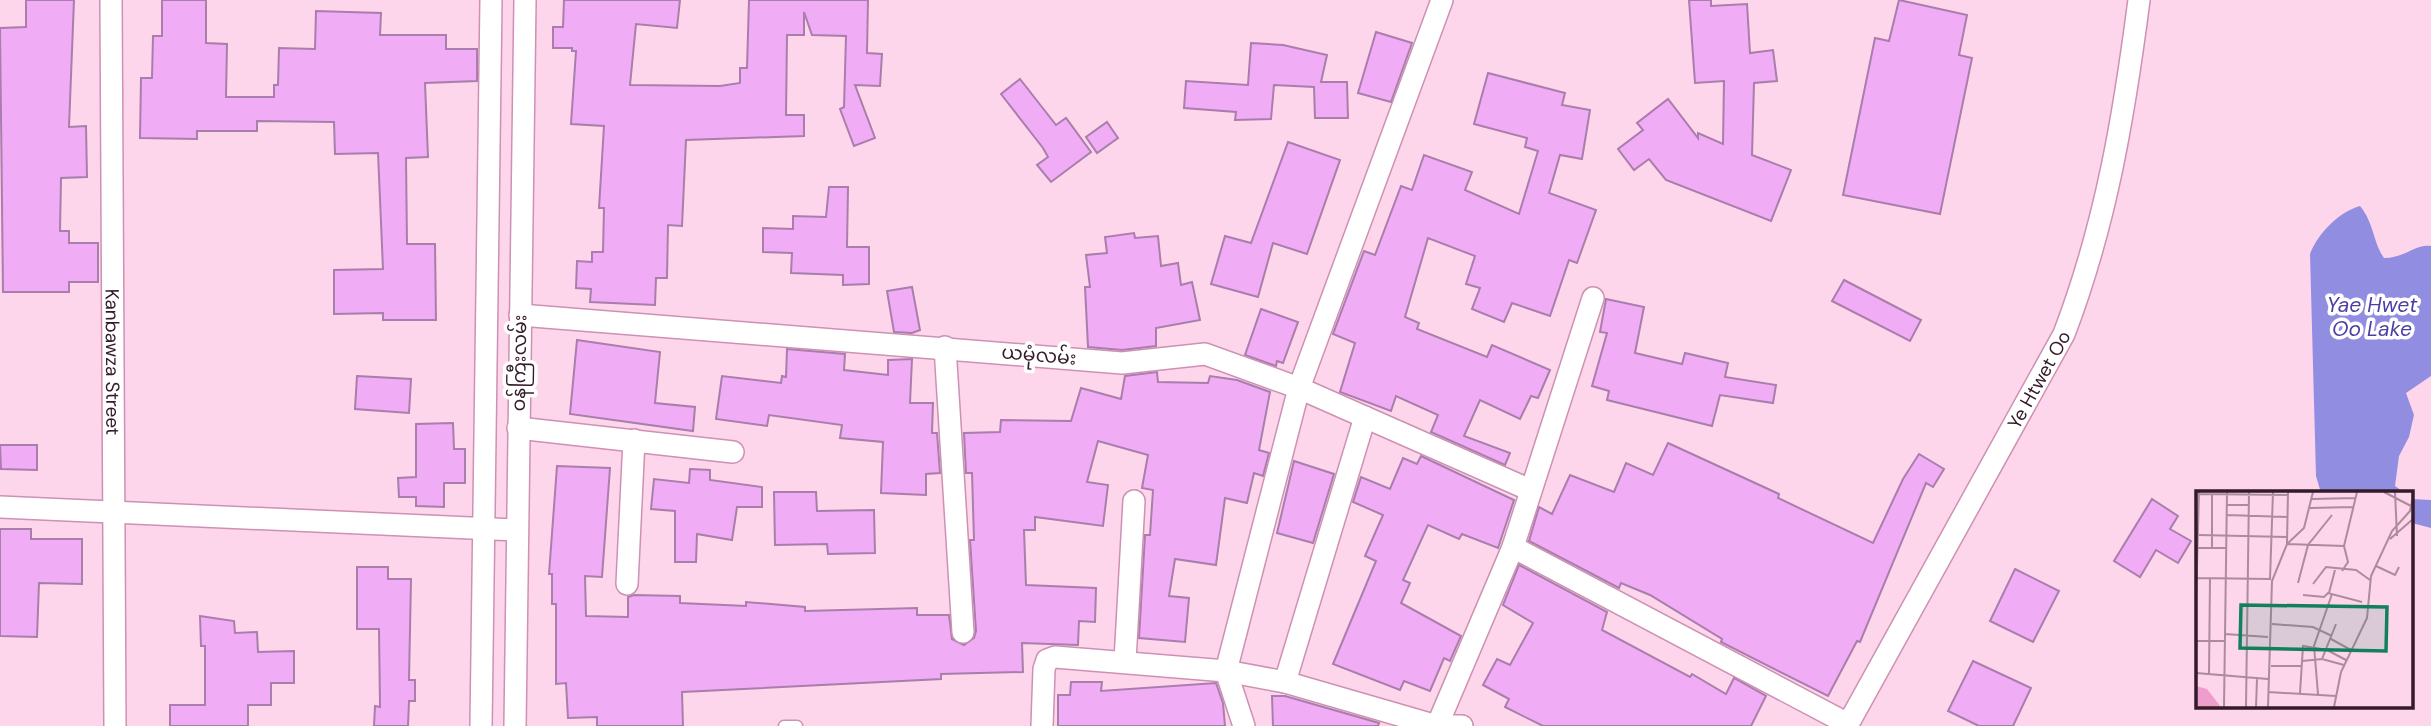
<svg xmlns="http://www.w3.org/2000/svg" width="2431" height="726" font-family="'DM Sans','Noto Sans Myanmar',sans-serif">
<rect width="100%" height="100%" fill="#fdd6eb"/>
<g fill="#918ee2">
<path d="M2360,206C2374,223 2373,242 2384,258C2405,258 2415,244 2431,246V376L2406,393L2414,415L2409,437L2399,456L2395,486L2405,493H2321L2316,476L2310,254C2318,233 2339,212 2360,206Z"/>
<polygon points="2412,499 2431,500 2431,528 2412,523"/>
</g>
<g fill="#f0adf5" stroke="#a97dac" stroke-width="2">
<polygon points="26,0 74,0 69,127 86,126 87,177 61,178 60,231 69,231 69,243 98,243 98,282 69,282 69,292 3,292 0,28 26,27"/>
<polygon points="162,0 206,0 206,43 227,44 226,97 274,97 274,85 278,85 279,48 315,49 316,11 381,13 380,35 446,35 446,49 477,49 477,81 425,83 428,157 406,158 407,244 435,244 436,320 383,320 383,313 334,314 334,270 383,269 378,153 335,154 334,122 257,121 257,131 197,131 197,139 140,138 141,78 152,78 153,36 162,36"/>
<polygon points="564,0 680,0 677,28 636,24 630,85 720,86 740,83 740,68 747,68 749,0 868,0 867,53 882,54 880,86 855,85 875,138 854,146 840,109 844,107 846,36 812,35 804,12 804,35 787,35 786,115 804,115 804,136 686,140 682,226 668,225 667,278 656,278 655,305 590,302 591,289 576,288 577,261 592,262 592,252 603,252 604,208 599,208 604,126 571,124 576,51 572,51 572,48 553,48 553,27 563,27"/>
<polygon points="1689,0 1711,0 1711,6 1747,4 1750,53 1773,50 1777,81 1754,83 1752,155 1791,170 1771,221 1666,180 1649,159 1634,170 1618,149 1643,130 1637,123 1668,99 1698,138 1698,133 1723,144 1724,81 1695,83"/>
<polygon points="1899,0 1967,15 1959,55 1972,58 1940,214 1843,195 1875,38 1889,41"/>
<polygon points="1376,32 1412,43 1391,102 1358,93"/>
<polygon points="1251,43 1283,45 1327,55 1321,82 1347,82 1348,118 1315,118 1314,87 1274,85 1271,119 1235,120 1236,112 1184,108 1186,81 1248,85"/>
<polygon points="1488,73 1565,93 1562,105 1590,110 1582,159 1560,155 1549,193 1596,210 1577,263 1569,260 1550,316 1512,303 1504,322 1472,309 1480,288 1466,284 1475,256 1428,238 1405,317 1419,323 1417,329 1487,357 1492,345 1550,370 1538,398 1531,396 1520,419 1480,400 1464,436 1510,453 1505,465 1431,432 1438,415 1396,396 1391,411 1340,392 1355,343 1333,334 1364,251 1375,255 1401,186 1412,190 1424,155 1472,172 1465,190 1519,214 1538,151 1525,147 1527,138 1474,124"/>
<polygon points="1020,79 1056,125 1066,118 1091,152 1051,182 1037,165 1048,157 1043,148 1001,94"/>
<polygon points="1107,122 1118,138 1097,153 1086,137"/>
<polygon points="1288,142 1340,160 1307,254 1273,243 1258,297 1211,284 1225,236 1251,243"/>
<polygon points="829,187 848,187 847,247 869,247 869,284 843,285 843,275 791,273 792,253 763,252 763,228 793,229 793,216 826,217"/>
<polygon points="1134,233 1135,238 1158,236 1161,266 1178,263 1181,285 1192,282 1200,320 1156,328 1156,346 1122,350 1088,347 1085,287 1090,287 1086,255 1107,253 1105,237"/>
<polygon points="1844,280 1921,320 1910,341 1832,301"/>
<polygon points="912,287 920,330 912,333 894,332 887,291"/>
<polygon points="1606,299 1644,307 1635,353 1682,364 1685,353 1728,363 1725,377 1776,385 1773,403 1720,395 1712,426 1607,400 1609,391 1592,386 1607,333 1600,332"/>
<polygon points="1261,309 1298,322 1283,363 1277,361 1276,366 1245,355"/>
<polygon points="577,340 660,352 655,403 695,407 693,431 570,414"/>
<polygon points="787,349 845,354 844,370 888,375 888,360 912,359 910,403 933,403 932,433 937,433 940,473 926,474 926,495 881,493 883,442 840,438 842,425 769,415 767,426 716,419 722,376 781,383 782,376 786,377"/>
<polygon points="1157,372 1158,382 1208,383 1210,376 1237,380 1270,392 1259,450 1269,453 1263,476 1254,473 1247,503 1225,498 1216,565 1175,559 1169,596 1189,598 1185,642 1139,638 1145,535 1150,535 1153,490 1142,488 1148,455 1098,441 1087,482 1108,485 1103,526 1035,517 1035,530 1024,530 1026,585 1096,588 1095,622 1079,621 1078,645 1022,643 1023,672 941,674 941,679 682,692 683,726 597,726 597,717 568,718 566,683 556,684 556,604 552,604 552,574 549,574 557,466 610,468 602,577 585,576 586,616 628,617 628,597 634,595 680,596 680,603 746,606 746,602 805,607 805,611 917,608 917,615 949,615 952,639 964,645 974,638 976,631 970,540 974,540 972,473 966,473 964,433 1000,432 1001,420 1071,421 1081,388 1121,399 1125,376"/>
<polygon points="357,376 411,379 409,413 355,409"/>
<polygon points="453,423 454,449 465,449 465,483 444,483 444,507 416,506 416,497 399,497 398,478 416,477 416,424"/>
<polygon points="1668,443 1779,494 1778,498 1873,543 1903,479 1919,454 1944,469 1933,487 1926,483 1860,642 1857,641 1828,696 1721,642 1722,639 1650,595 1621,583 1619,588 1529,541 1539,507 1552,514 1570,475 1614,492 1626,463 1653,475"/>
<polygon points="0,445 37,445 37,470 1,469"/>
<polygon points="1421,456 1514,500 1498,548 1462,534 1459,539 1428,525 1403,580 1410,583 1401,603 1461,636 1450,661 1444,658 1430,691 1404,681 1400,690 1333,664 1376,561 1365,556 1383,515 1353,502 1361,477 1390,489 1403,458 1417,464"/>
<polygon points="1294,461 1334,474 1313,543 1277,533"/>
<polygon points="690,469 710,470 710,480 762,487 762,507 737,507 732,540 697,534 696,562 675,562 675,511 651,509 654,479 689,483"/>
<polygon points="774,492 816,492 817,511 874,510 875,553 828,554 827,544 775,545"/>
<polygon points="2152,499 2178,516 2170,529 2191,541 2178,563 2156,550 2140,577 2114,561"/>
<polygon points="0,529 31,529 31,539 82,539 82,584 39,583 37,637 0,636"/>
<polygon points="1519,565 1607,612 1602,630 1690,677 1692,674 1726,694 1734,678 1766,696 1751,726 1543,726 1505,707 1509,699 1483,685 1497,659 1510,665 1533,623 1503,605"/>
<polygon points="357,567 388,567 388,579 411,579 409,680 415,680 415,701 409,701 408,726 374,726 375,706 380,707 379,629 357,629"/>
<polygon points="2015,569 2059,591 2033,642 1990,621"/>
<polygon points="200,616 234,621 235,633 257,632 258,652 294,651 294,683 271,683 271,705 248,705 248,726 170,726 170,705 205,705 205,646 201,646"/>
<polygon points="1973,661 2031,688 2013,726 1979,726 1948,711"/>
<polygon points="1071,682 1102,682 1101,691 1216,683 1223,703 1225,726 1058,726 1058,695 1070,695"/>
<polygon points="1272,696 1285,696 1379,723 1378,726 1273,726"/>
</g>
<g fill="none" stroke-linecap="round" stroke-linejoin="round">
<g stroke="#ce91b3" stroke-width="13">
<polyline id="lane" points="784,726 797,726"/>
</g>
<g stroke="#ce91b3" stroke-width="24">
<g id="street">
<path id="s1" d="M111,0L115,726"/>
<polyline points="520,315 1122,363 1205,354 1299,388 1530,490"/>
<polyline points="945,347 963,632"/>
<polyline points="518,428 733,452"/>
<polyline points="0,507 517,530"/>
<polyline points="1513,547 1848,724"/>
<polyline points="627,584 634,440"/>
<polyline points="1125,661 1134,501"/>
<polyline points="1285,682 1365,417"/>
<polyline points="481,726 491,0"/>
<polyline points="515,726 525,0"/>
<polyline points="1042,726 1044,669 1047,660 1055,657 1226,671 1285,682 1437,726"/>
<polyline points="1244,726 1226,671 1299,388 1442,0"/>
<polyline points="1437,726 1513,547 1593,298"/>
<polyline points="1437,726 1462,726"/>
<path id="s2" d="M1847,726L2064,334C2106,224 2124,116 2139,0"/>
</g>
</g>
<use href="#lane" stroke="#fff" stroke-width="10"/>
<use href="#street" stroke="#fff" stroke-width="21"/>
</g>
<g text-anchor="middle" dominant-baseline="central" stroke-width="7" stroke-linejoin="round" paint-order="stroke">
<g font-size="19" fill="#331b29" stroke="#fff">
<text transform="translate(1039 355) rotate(5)">ယမုံလမ်း</text>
<text stroke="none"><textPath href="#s1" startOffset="362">Kanbawza Street</textPath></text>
<text transform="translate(519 363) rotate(-89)">ဝန်ကြီးလမ်း</text>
<text stroke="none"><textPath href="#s2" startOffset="396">Ye Htwet Oo</textPath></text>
</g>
<g font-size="21" font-style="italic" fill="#4d40a2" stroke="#fff">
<text x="2372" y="305">Yae Hwet<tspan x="2372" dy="24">Oo Lake</tspan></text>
</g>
</g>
<g transform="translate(2196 491)">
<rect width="217" height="217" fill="#fdd6eb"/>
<path d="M0,195L11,198L25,216H0Z" fill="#ee9ecc"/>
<path fill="none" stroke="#ac8b9d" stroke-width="2" d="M188,1L215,15M199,1L201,45M3,3L92,4M116,8L159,7M30,14H53M114,17L157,16M31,24L91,26M3,44L91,46M194,48L217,28M91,53L148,55M91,53L92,1M2,57H30M16,57V3M180,75L199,84L203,76M146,80L152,71L148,55L161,1M0,87L75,88M74,88L77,1M102,92L112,54L136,24M117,93L130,76L160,79L174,89M133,102L139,79M107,104L128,106L132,102L166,111M0,111L3,1M76,133L117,136L136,145M29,143L72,146M135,148L155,159M0,150H29M126,168L140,133M106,170L126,168L148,174M75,175H105M0,182L72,188M13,183L14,87M72,201L140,205M104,202L107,155L131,159L150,169M122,203L118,155L136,103M28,216L31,1M50,216L53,1M60,216L61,188M72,216L76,90L91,53L108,37L117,1M138,216L145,181L171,127L175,85L196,40L214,20L217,6"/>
<path fill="#13805d" fill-opacity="0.15" stroke="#13805d" stroke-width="3.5" d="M45,114L191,116L190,160L44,157Z"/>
<rect width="217" height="217" fill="none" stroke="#331b29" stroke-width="3.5"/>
</g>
</svg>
